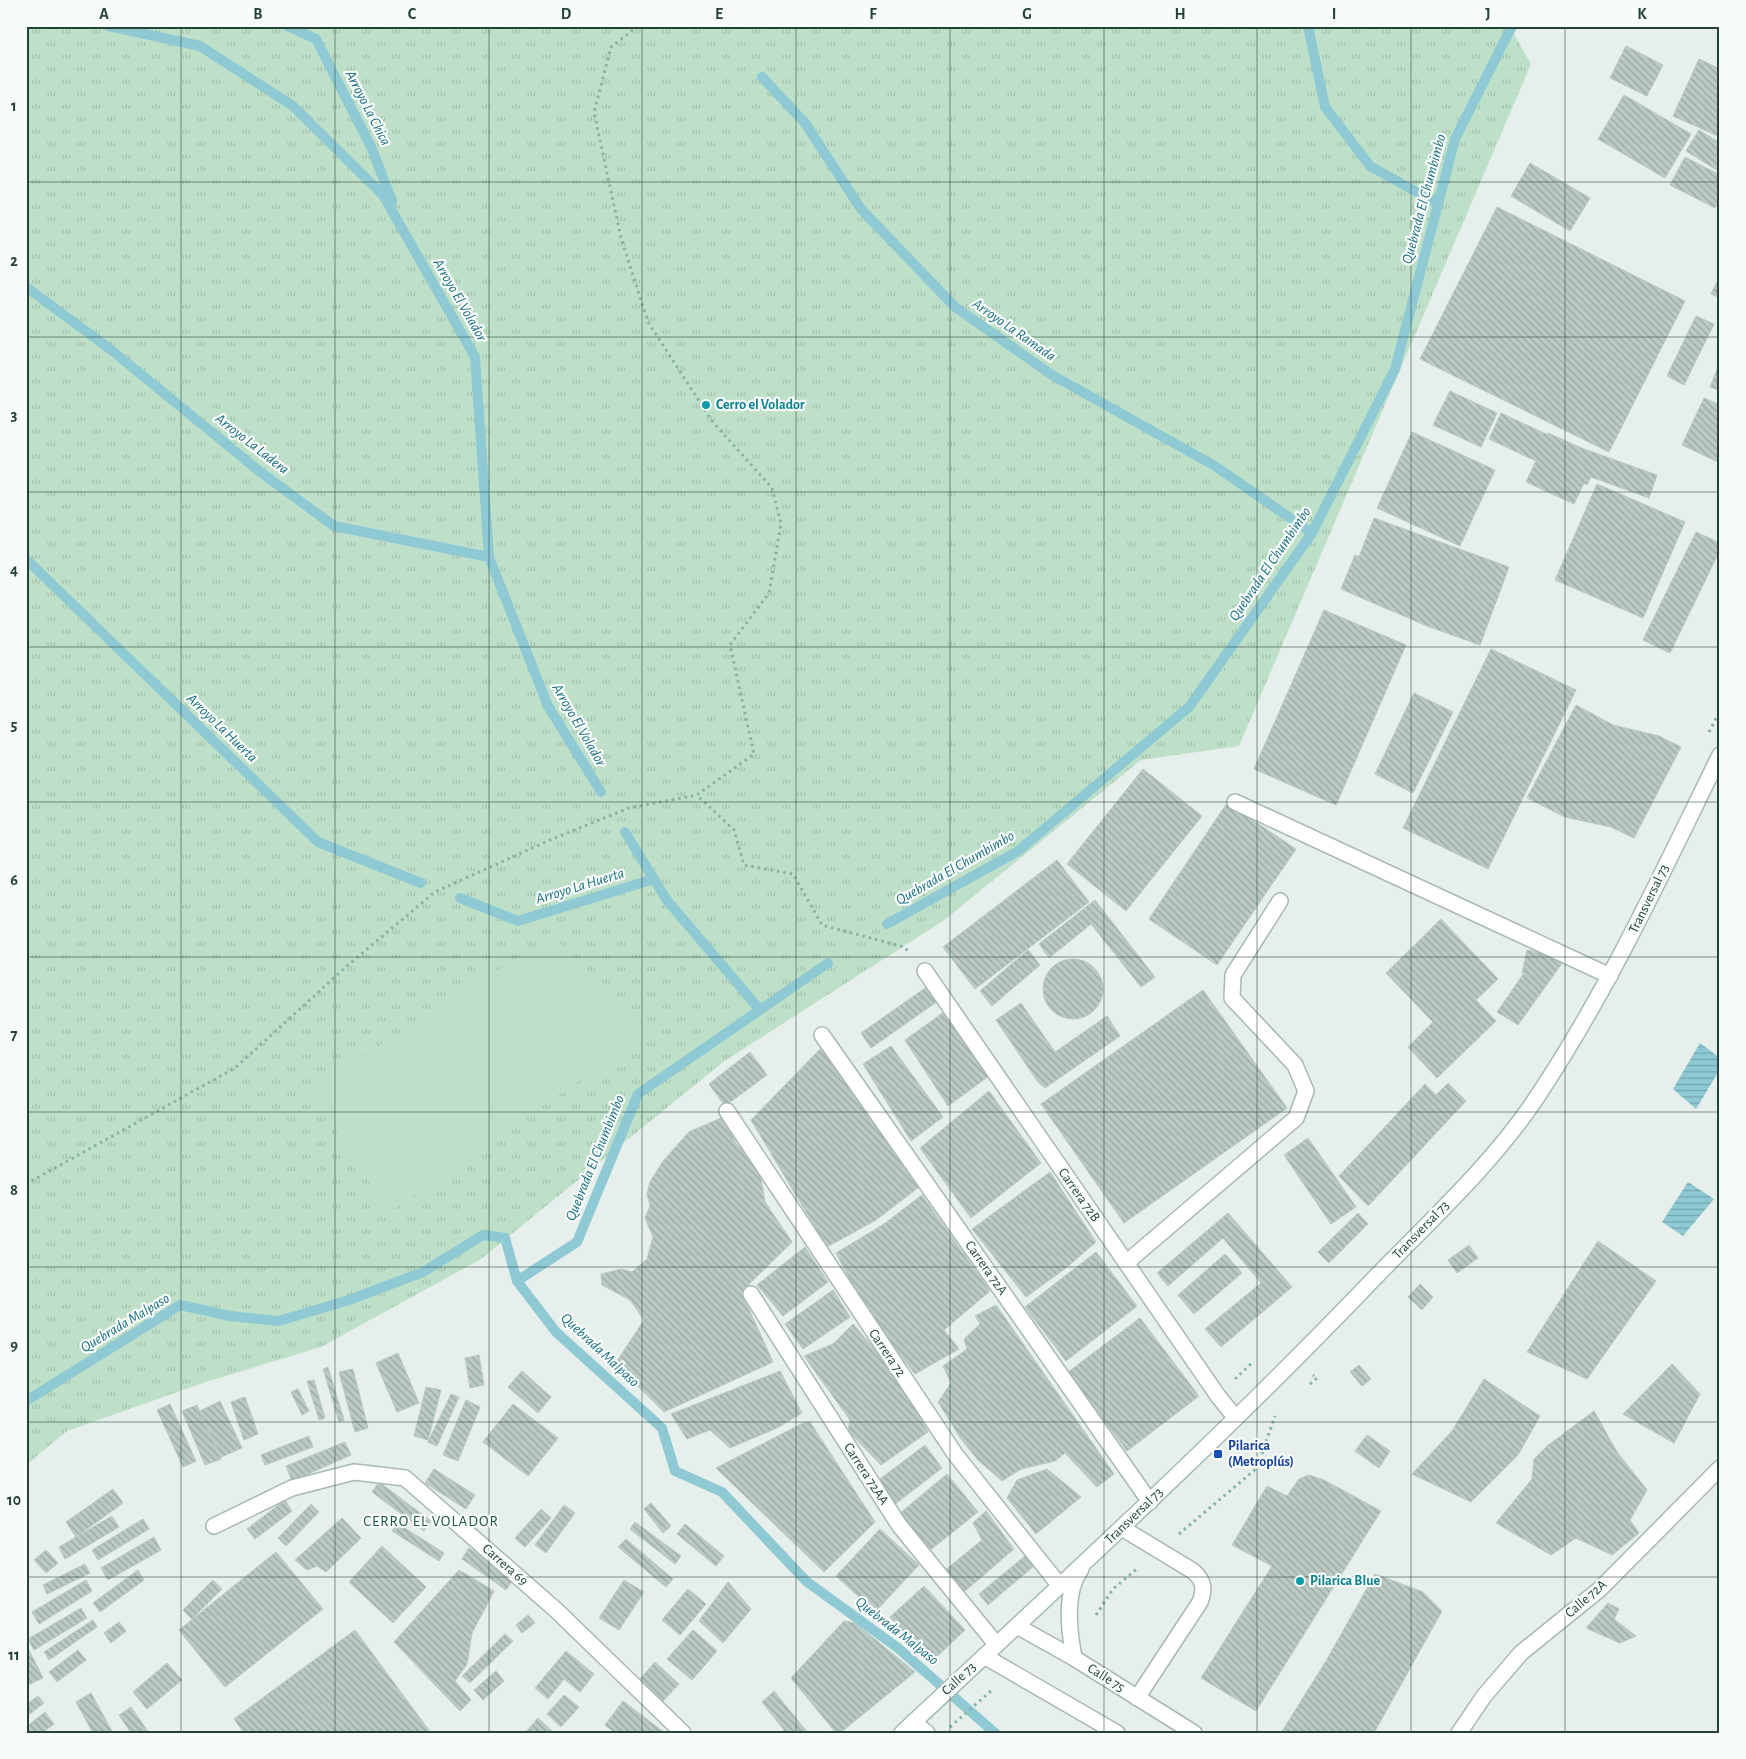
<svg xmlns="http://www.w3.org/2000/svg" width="1746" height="1759" font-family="'Alegreya Sans',sans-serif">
<defs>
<pattern id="park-tufts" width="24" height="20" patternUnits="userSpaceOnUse" patternTransform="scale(1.25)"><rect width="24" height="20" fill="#bfe0c8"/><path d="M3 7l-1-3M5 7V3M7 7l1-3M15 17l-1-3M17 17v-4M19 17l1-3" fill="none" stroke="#a4c1ad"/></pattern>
<pattern id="water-rules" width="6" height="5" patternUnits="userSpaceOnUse" patternTransform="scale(1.25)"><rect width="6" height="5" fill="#8ec9d4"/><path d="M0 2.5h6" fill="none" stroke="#74a5ad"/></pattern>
<pattern id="building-back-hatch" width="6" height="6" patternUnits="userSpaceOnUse" patternTransform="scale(1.25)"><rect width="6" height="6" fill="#bbcac4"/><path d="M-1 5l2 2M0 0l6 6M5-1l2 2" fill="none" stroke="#98a6a0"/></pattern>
</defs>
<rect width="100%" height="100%" fill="#e6efeb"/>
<polygon fill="url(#park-tufts)" points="26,26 1518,26 1514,34 1531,64 1239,746 1141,760 943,921 723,1062 481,1259 321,1347 209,1381 67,1431 26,1465"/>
<polygon fill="#bfe0c8" points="552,936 651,1031 389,1212 309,1090"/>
<g fill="url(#water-rules)">
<polygon points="1700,1043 1720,1058 1720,1069 1696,1109 1673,1089"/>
<polygon points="1688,1182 1714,1199 1683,1236 1662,1222"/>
</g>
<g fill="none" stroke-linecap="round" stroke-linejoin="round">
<g stroke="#8ec9d4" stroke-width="10">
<polyline points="109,26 200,46 293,106 383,195 475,357 489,557 548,706 601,792"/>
<polyline points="287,26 316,39 372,149 392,201"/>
<polyline points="1308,26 1325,107 1370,166 1438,204"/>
<polyline points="762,77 805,123 861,209 955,307 1052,375 1215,466 1312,533"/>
<polyline points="26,287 110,349 259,471 334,526 489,557"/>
<polyline points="26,559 318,842 421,883"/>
<polyline points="625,832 666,899 760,1010"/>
<polyline points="460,898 518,921 654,879"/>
<polyline points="887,924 1018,851 1189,707 1312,533 1395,369 1455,139 1512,26"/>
<polyline points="517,1281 577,1242 638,1094 828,963"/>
<polyline points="26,1401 180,1305 230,1316 279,1321 349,1300 423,1272 483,1235 505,1238 517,1281 556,1332 662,1428 675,1471 722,1492 806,1581 898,1648 995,1733"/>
</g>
</g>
<g fill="url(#building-back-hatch)" stroke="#b8c9c2">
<polygon points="1626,46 1663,65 1647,96 1610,78"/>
<polygon points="1699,59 1720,69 1720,137 1673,116"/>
<polygon points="1624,95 1691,134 1665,178 1598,139"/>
<polygon points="1699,130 1720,143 1720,172 1686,151"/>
<polygon points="1685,157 1720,175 1720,200 1715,208 1670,185"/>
<polygon points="1530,163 1590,198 1570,231 1511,196"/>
<polygon points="1497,207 1685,301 1609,452 1420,359"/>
<polygon points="1720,276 1720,298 1711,294"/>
<polygon points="1696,316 1714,324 1684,385 1667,376"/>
<polygon points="1720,362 1720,391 1710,387"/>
<polygon points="1450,391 1497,413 1481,447 1433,425"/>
<polygon points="1704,398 1720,405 1720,463 1682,445"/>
<polygon points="1501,413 1548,435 1548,433 1584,449 1657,475 1649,498 1591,477 1587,485 1584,483 1574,504 1526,482 1536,461 1489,439"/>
<polygon points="1412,432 1495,470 1460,546 1377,508"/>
<polygon points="1597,484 1685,522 1643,618 1555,580"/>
<polygon points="1374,518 1509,567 1480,645 1427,626 1341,589 1355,555 1359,557"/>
<polygon points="1696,532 1720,543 1720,550 1670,653 1643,640"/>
<polygon points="1324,610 1406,645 1336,805 1254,769"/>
<polygon points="1491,649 1576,690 1488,869 1403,828"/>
<polygon points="1414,693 1453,712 1413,793 1375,774"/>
<polygon points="1576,705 1613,725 1659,736 1681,747 1634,838 1611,827 1565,817 1527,798"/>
<polygon points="1143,769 1202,816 1126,911 1067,864"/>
<polygon points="1227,803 1296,849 1217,965 1149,919"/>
<polygon points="1057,860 1089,902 975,989 943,947"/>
<polygon points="1095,900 1155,977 1141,987 1091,924 1049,958 1039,944"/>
<polygon points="1441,919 1498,979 1476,1000 1496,1021 1437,1078 1408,1047 1433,1022 1386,973"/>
<polygon points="1028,950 1040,965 992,1006 980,991"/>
<polygon points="1527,950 1556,957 1563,962 1518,1025 1497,1012 1524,973 1522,973"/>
<circle cx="1073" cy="989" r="30"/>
<polygon points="928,986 938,1001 871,1048 861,1033"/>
<polygon points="1203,990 1287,1108 1124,1223 1041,1104"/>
<polygon points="1021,1003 1055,1052 1107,1016 1120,1036 1045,1088 1038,1082 996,1020"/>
<polygon points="944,1012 993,1073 948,1106 905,1040"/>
<polygon points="891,1046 943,1117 911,1141 863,1064"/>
<polygon points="821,1048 919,1187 876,1220 827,1247 751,1120"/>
<polygon points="750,1052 767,1075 725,1106 709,1084"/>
<polygon points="1448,1083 1466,1101 1368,1206 1339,1176 1425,1084 1436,1095"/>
<polygon points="989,1091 1041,1163 971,1218 920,1148"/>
<polygon points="723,1117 736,1143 760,1172 765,1202 792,1242 741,1292 773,1362 664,1412 615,1364 644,1320 630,1300 602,1285 601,1274 621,1269 632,1272 647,1259 653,1237 645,1218 650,1206 647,1194 650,1182 663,1161 689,1132"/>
<polygon points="1308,1138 1356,1207 1331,1224 1284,1155"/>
<polygon points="1050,1172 1096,1242 1066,1268 1026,1297 972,1229"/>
<polygon points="922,1195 990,1291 944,1330 959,1349 915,1374 866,1311 836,1253 884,1224"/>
<polygon points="1228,1213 1292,1287 1221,1347 1205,1329 1261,1283 1223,1238 1168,1286 1157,1273"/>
<polygon points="1358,1213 1368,1224 1329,1263 1318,1252"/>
<polygon points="1598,1241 1656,1281 1587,1379 1527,1352"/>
<polygon points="1469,1245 1478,1258 1457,1273 1448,1260"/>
<polygon points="805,1247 828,1282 783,1316 757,1285"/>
<polygon points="1096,1252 1137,1306 1066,1361 1025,1307"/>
<polygon points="1225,1254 1242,1273 1194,1314 1178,1295"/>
<polygon points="1420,1284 1433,1297 1422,1310 1408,1297"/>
<polygon points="833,1290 850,1317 803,1349 785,1324"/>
<polygon points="996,1305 1114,1474 1097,1487 1065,1453 1055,1461 1021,1469 1002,1481 978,1460 961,1439 938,1402 951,1383 943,1366 967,1349 964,1339 980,1324 975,1316"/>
<polygon points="1140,1318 1199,1396 1127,1451 1068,1372"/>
<polygon points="853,1324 891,1368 928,1432 881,1465 848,1431 850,1420 804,1356 833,1344"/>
<polygon points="398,1353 419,1403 397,1412 376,1363"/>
<polygon points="479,1355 484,1385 470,1388 465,1358"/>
<polygon points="1672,1364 1700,1394 1674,1443 1623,1414"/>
<polygon points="1359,1365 1371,1379 1362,1386 1350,1372"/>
<polygon points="328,1367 344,1420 339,1422 323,1369"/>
<polygon points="353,1369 368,1428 355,1432 339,1372"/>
<polygon points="522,1371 551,1397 538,1413 508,1387"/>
<polygon points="780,1371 802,1413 777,1428 730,1448 710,1430 687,1439 671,1414"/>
<polygon points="1484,1379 1540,1416 1518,1455 1471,1502 1412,1474 1452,1431"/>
<polygon points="314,1380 325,1418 319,1420 307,1381"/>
<polygon points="426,1387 441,1390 428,1440 414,1436"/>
<polygon points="298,1389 309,1411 302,1415 291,1392"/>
<polygon points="451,1394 459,1397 437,1446 428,1442"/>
<polygon points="245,1397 258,1434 244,1440 231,1402"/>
<polygon points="466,1400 480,1407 458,1461 443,1455"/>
<polygon points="220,1401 242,1448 221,1457 200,1411"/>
<polygon points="170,1404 196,1461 183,1467 157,1410"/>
<polygon points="513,1404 558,1438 528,1476 483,1442"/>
<polygon points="197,1405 221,1459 205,1465 182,1411"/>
<polygon points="1594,1411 1617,1452 1647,1490 1630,1520 1639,1533 1612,1555 1576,1538 1551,1555 1496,1523 1532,1479 1534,1459 1547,1446"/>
<polygon points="810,1422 875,1522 824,1572 716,1468 803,1423"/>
<polygon points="1367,1435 1390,1451 1379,1468 1355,1451"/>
<polygon points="309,1436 313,1447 265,1465 261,1455"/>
<polygon points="345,1442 351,1455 292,1481 286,1466"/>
<polygon points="925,1445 942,1468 894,1505 876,1482"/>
<polygon points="434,1469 475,1495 466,1509 425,1483"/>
<polygon points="1047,1469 1081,1497 1036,1534 1007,1498 1017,1480"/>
<polygon points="947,1474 978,1512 929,1551 899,1514"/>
<polygon points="1309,1475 1324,1480 1381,1511 1256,1711 1201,1678 1272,1566 1232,1545 1267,1486 1287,1496 1299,1479"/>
<polygon points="379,1482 431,1521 424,1531 372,1492"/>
<polygon points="113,1489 123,1503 76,1537 66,1522"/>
<polygon points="285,1500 292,1511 255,1539 247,1529"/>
<polygon points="651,1503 671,1526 663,1533 644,1509"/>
<polygon points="311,1504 319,1512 286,1546 278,1538"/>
<polygon points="564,1505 575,1513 546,1553 535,1545"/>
<polygon points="541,1509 551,1518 525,1547 515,1538"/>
<polygon points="986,1511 1014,1549 964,1592 944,1571 982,1540 973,1523"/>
<polygon points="112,1516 119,1527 65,1559 59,1547"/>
<polygon points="342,1518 361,1538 326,1572 317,1566 307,1570 295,1560"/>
<polygon points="143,1519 149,1529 98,1560 92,1550"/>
<polygon points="635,1522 681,1556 675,1564 630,1529"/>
<polygon points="397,1523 444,1553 439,1561 392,1531"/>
<polygon points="685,1524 724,1556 716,1566 677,1534"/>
<polygon points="880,1529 919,1565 875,1612 836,1576"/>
<polygon points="154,1537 161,1550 108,1580 101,1568"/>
<polygon points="626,1539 673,1579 666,1587 618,1547"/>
<polygon points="382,1546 426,1587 393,1623 349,1582"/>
<polygon points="469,1548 513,1580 506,1590 462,1559"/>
<polygon points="46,1550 58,1563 46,1573 34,1560"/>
<polygon points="276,1552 323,1609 225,1687 179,1630"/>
<polygon points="1026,1555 1035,1565 988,1605 979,1594"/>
<polygon points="85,1564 90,1573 47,1594 43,1585"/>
<polygon points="138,1570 144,1580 100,1612 93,1603"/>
<polygon points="459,1570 494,1591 472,1633 467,1664 455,1681 471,1700 460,1711 394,1642"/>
<polygon points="1375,1574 1423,1592 1442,1611 1374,1733 1281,1733 1326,1661"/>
<polygon points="86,1580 92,1591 39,1624 32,1612"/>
<polygon points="213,1580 222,1589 192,1619 183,1610"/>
<polygon points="624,1580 644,1592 619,1630 599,1618"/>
<polygon points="728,1582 751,1609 723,1643 699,1621"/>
<polygon points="924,1586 965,1630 931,1662 890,1617"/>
<polygon points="688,1589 706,1604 680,1635 662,1620"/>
<polygon points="1608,1603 1619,1609 1614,1619 1636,1636 1620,1643 1586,1628"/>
<polygon points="81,1608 87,1618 34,1650 28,1639"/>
<polygon points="528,1615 535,1623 522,1633 516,1625"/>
<polygon points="93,1620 97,1627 49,1660 44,1652"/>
<polygon points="844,1621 855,1623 915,1672 840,1733 836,1733 791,1678"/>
<polygon points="119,1622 126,1631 111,1643 104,1633"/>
<polygon points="355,1630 431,1733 244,1733 234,1719"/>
<polygon points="693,1630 717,1651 692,1680 667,1659"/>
<polygon points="505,1634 513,1641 470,1683 462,1676"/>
<polygon points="26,1644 43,1678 26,1686"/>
<polygon points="78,1650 86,1660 57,1682 49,1672"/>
<polygon points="566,1651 594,1674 580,1692 564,1679 548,1699 535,1688"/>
<polygon points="655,1662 679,1684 662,1702 639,1680"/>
<polygon points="167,1663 182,1680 147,1709 133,1692"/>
<polygon points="496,1671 504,1681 483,1700 474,1690"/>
<polygon points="774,1691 808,1733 781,1733 784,1730 762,1702"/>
<polygon points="91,1693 113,1733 93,1733 76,1702"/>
<polygon points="564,1695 579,1707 561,1727 547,1714"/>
<polygon points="38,1696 44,1703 26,1717 26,1705"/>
<polygon points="623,1701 665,1733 615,1733 605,1725"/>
<polygon points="131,1707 149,1733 131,1733 119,1715"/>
<polygon points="45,1712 54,1724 42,1733 26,1733 26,1727"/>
<polygon points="538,1718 554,1733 525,1733"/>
</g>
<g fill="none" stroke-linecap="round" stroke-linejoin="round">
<g stroke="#a8b8b2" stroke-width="18">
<g id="service">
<polyline points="1235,802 1610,976"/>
<polyline points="1126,1263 1296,1118 1306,1091 1295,1065 1232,998 1233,975 1280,901"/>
<path d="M1122,1528L1193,1571C1204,1581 1205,1588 1200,1602L1137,1698"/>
<polyline points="913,1722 927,1733"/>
</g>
</g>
<g stroke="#a8b8b2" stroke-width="18">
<g id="minor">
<polyline points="925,971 1218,1396 1235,1417"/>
<polyline points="822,1035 1150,1502"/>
<polyline points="727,1111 955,1454 1060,1586"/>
<polyline points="751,1294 899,1525 996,1644"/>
<polyline points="214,1526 292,1488 354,1472 405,1478 556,1610 683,1733"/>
<polyline points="1459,1733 1484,1696 1521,1653 1600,1589 1720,1468"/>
</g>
</g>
<g stroke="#a8b8b2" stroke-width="18">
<g id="tertiary">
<polyline points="1017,1626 1074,1658 1194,1733"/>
<polyline points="984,1656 1117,1733"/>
</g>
</g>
<g stroke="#a4bbb3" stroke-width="18">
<g id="secondary">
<path d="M1074,1658C1069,1630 1064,1593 1081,1569"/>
<path d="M902,1733C1058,1587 1216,1443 1364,1289C1423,1227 1490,1168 1537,1097C1609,989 1663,871 1720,755"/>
</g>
</g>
<g stroke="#86b3a5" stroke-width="3" stroke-dasharray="2.5 4" stroke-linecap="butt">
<polyline points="638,26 611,47 594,112 621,238 648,322 712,421 772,488 781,524 769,593 730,645 754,754 697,795 734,830 744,865 793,874 822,925 904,947 910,953"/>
<polyline points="1709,732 1720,711"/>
<polyline points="26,1184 235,1068 347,966 435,892 550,840 629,808 697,795"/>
<polyline points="1235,1379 1254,1361"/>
<polyline points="1310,1384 1317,1378 1313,1375"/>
<polyline points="1179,1534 1257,1468 1275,1416"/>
<polyline points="1096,1615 1113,1589 1138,1568"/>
<polyline points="950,1727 992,1690"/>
</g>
<use href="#service" stroke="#fff" stroke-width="15"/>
<use href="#minor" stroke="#fff" stroke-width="15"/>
<use href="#tertiary" stroke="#fff" stroke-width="15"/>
<use href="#secondary" stroke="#fff" stroke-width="15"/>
</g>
<path fill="none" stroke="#24423a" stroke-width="1" stroke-opacity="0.55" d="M181,26V1733M335,26V1733M489,26V1733M642,26V1733M796,26V1733M950,26V1733M1104,26V1733M1257,26V1733M1411,26V1733M1565,26V1733M26,182H1720M26,337H1720M26,492H1720M26,647H1720M26,802H1720M26,957H1720M26,1112H1720M26,1267H1720M26,1422H1720M26,1577H1720"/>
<g fill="#0f9aa8" stroke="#f7fbf9" stroke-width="2">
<circle cx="706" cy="405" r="5"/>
<circle cx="1300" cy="1581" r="5"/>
</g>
<rect fill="#1a4fb4" stroke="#f7fbf9" stroke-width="2" x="1213" y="1449" width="10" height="10" rx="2.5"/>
<g text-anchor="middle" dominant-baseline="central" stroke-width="4.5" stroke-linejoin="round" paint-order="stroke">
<g font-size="14" font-weight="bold" fill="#0d838f" stroke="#f7fbf9" text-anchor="start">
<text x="716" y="405">Cerro el Volador</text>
<text x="1310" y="1581">Pilarica Blue</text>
</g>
<g font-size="14" fill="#24423a" stroke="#f7fbf9">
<text transform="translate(1649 899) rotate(-64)">Transversal 73</text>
<text transform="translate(1079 1195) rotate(55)">Carrera 72B</text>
<text transform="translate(1421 1230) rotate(-46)">Transversal 73</text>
<text transform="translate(986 1268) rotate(55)">Carrera 72A</text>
<text transform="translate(887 1353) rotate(56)">Carrera 72</text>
<text transform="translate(866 1474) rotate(57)">Carrera 72AA</text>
<text transform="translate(1134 1516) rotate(-44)">Transversal 73</text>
<text transform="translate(505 1565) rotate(41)">Carrera 69</text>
<text transform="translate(1586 1599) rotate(-41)">Calle 72A</text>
<text transform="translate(1106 1678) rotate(32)">Calle 75</text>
<text transform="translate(959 1679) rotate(-43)">Calle 73</text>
</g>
<g font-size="14" font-weight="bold" fill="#164399" stroke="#f7fbf9" text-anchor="start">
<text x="1228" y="1446">Pilarica<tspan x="1228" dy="16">(Metroplús)</tspan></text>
</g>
<g font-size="15" font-style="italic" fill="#1c6f80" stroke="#f7fbf9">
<text transform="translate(368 108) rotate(63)">Arroyo La Chica</text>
<text transform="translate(1424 199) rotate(-75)">Quebrada El Chumbimbo</text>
<text transform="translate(460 300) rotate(60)">Arroyo El Volador</text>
<text transform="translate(1014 330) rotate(35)">Arroyo La Ramada</text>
<text transform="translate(252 444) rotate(38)">Arroyo La Ladera</text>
<text transform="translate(1270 564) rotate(-56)">Quebrada El Chumbimbo</text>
<text transform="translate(579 725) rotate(60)">Arroyo El Volador</text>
<text transform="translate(222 728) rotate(44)">Arroyo La Huerta</text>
<text transform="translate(955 868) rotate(-30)">Quebrada El Chumbimbo</text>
<text transform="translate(580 886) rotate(-17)">Arroyo La Huerta</text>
<text transform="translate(595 1158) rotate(-68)">Quebrada El Chumbimbo</text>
<text transform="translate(125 1323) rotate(-31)">Quebrada Malpaso</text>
<text transform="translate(600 1350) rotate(43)">Quebrada Malpaso</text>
<text transform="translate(897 1631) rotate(38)">Quebrada Malpaso</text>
</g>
<g font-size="15" letter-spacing="1" fill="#1f5548" stroke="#f7fbf9">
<text x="431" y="1521">CERRO EL VOLADOR</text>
</g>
</g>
<rect width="1746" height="1759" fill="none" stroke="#f7fbf9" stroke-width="55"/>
<rect x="28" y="28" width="1690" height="1704" fill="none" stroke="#24423a" stroke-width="2"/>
<g font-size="16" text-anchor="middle" font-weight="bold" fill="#24423a">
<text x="104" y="19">A</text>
<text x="258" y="19">B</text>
<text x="412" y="19">C</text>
<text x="566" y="19">D</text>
<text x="719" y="19">E</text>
<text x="873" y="19">F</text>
<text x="1027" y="19">G</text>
<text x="1180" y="19">H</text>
<text x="1334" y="19">I</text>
<text x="1488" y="19">J</text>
<text x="1642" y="19">K</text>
<text x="14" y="111">1</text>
<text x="14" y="266">2</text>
<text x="14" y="420">3</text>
<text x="14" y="575">4</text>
<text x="14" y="730">5</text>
<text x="14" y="885">6</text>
<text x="14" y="1040">7</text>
<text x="14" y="1195">8</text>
<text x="14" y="1350">9</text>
<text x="14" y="1505">10</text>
<text x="14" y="1660">11</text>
</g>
</svg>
